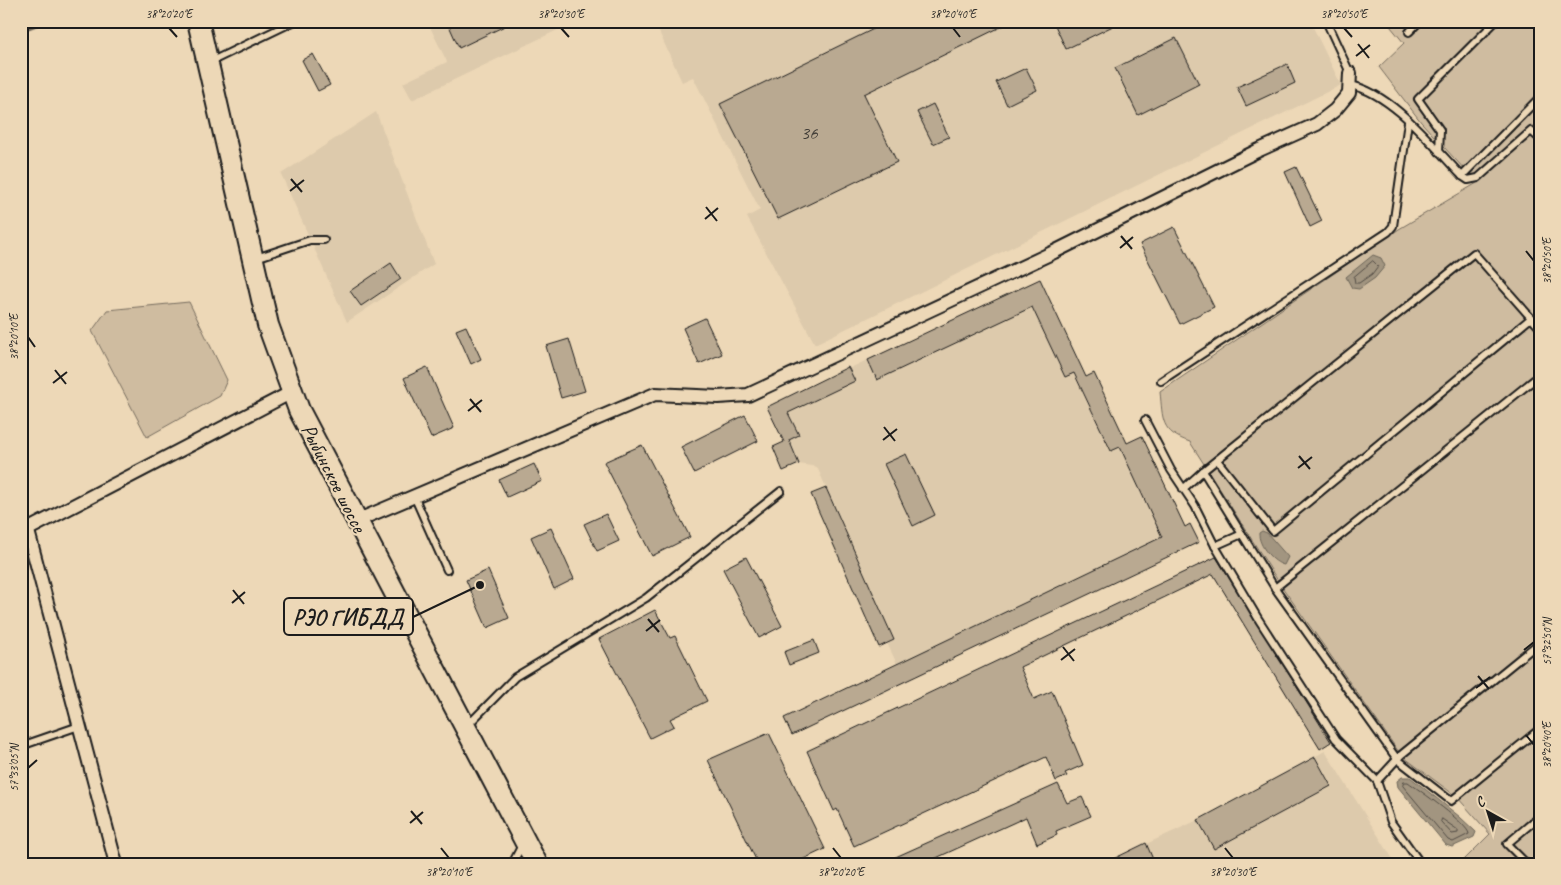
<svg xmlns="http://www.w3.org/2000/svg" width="1561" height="885" font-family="Caveat,sans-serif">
<rect width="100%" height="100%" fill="#edd8b7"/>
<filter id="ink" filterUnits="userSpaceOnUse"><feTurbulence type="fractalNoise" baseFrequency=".02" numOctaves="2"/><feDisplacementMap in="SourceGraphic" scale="10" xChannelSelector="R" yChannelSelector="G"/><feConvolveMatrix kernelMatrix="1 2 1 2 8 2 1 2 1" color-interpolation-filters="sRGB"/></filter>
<g filter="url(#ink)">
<g fill="#ddcaac">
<polygon points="427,21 576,21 412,100 403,83 447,62"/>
<polygon points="654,21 1310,21 1341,85 815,344 747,217 760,210 693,77 682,82"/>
<polygon points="376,112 434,264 347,322 281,174"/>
<polygon points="1040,279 1082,369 1074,374 1110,451 1120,447 1162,537 897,664 887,643 894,640 817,467 799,464 789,441 784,442 767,407"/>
<polygon points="1325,751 1396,864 1103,864 1198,820"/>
</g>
<g fill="#cfbca0" stroke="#766c5e">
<path d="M1386,21H1540V864H1460L1490,834L1457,797L1401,755L1280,584L1190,442C1160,432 1163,419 1160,392L1399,229L1477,183L1421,122L1379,67L1404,43Z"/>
<polygon points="189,302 227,380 220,396 147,437 92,331 107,310"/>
</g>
<g fill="#a29580" stroke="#6c6558">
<polygon points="1373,255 1381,258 1385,266 1375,278 1359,289 1352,288 1346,277"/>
<path d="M1262,531L1267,533L1288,557L1284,565C1273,563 1258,545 1259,533Z"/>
<polygon points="1402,777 1410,777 1460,817 1476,832 1474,837 1452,847 1446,845 1398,787 1397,781"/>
</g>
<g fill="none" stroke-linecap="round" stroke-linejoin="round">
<g stroke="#524c44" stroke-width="1">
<polygon points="1373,261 1378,266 1372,274 1359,283 1355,283 1354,277"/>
<path d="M1404,782H1408C1419,790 1468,824 1469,834L1453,842L1448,840L1403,786Z"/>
<polygon points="1442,819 1458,830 1458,833 1452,834 1441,822"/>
</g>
<polyline stroke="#6c6558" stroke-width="4" points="21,30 46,21"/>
</g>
<g fill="#b9a991" stroke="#1c1c1c">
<polygon points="447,21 515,21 459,48"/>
<polygon points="890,21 1013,21 864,94 897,162 778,219 720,104"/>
<polygon points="1053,21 1123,21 1066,49"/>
<polygon points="1176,38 1199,84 1138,115 1115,68"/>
<polygon points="313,54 330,85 318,91 302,60"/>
<polygon points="1287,64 1295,83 1246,106 1237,87"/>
<polygon points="1026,68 1037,90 1007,105 996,82"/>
<polygon points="933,104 949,137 933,144 917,112"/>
<polygon points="1296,167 1322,221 1310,227 1285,172"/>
<polygon points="1174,227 1214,307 1180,324 1140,244"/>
<polygon points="391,263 401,279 361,306 350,291"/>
<polygon points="1040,279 1086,377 1094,373 1127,443 1142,436 1185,527 1190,524 1199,542 792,735 784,718 1162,537 1120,447 1111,451 1074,373 1065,377 1032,307 877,380 868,360"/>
<polygon points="705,318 722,354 699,364 683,328"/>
<polygon points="466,326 481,359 471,364 456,330"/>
<polygon points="569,339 585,391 561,398 546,346"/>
<polygon points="427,367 454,428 431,438 404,378"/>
<polygon points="848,367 855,381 788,413 799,435 789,440 799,464 783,471 773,447 784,442 767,407"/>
<polygon points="745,415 758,441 694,473 681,447"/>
<polygon points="642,445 690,537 652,556 604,462"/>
<polygon points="906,454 935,515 913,526 884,464"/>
<polygon points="534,464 542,481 507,497 499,480"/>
<polygon points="826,488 894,640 879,647 811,494"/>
<polygon points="606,514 619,541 597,551 584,524"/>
<polygon points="551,528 574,579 554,589 531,537"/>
<polygon points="746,557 782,626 759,638 723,569"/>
<polygon points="1216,557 1331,742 1320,749 1213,574 1020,667 1034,699 1052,691 1083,765 1065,773 1067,776 1056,781 1046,757 854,846 837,809 834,811 807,751"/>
<polygon points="488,570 509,618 487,628 466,580"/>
<polygon points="655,610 670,638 675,636 707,701 670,719 674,726 650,738 599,639"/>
<polygon points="814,640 819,653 789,665 784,652"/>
<polygon points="769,733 825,849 793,864 758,864 708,760"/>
<polygon points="1315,757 1331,786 1214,849 1198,820"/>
<polygon points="1058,784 1067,803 1082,797 1091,816 1056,831 1057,835 1037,844 1026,817 923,864 880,864"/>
<polygon points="1146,843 1155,864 1103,864"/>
</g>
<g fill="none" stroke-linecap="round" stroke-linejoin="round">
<g stroke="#1c1c1c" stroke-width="10">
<g id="service">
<polyline points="1326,21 1350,73"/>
<polyline points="1409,32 1420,21"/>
<polyline points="210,62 295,21"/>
<path d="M1350,85C1392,93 1433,146 1462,176L1468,180L1478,178L1531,131L1540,139"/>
<polyline points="1439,152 1440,130 1418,99 1496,21"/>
<polyline points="1462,176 1540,97"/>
<polyline points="256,258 310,240 324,240"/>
<polyline points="1540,328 1474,253 1203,471 1275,588 1397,759 1451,801 1540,729"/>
<polyline points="1161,381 1388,232 1393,226 1408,122"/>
<polyline points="1145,420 1171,470 1195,506 1215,546 1259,620 1336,739 1377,781 1391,822 1421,864"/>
<polyline points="1217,460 1273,531 1531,318"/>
<polyline points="1183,489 1203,471"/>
<polyline points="414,496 447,570"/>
<polyline points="1215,546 1242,534"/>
<polyline points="1275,588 1540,375"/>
<polyline points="468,725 515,677 646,598 781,491"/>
<polyline points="21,746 79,726"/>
<polyline points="1377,781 1401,755 1540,642"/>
<polyline points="512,864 522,845"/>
<polyline points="1527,864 1507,844 1540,816"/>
</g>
</g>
<g stroke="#1c1c1c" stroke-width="16">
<g id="minor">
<polyline points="356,521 655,394 718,397 748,395 1054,252 1257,151 1317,124 1335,110 1349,93 1350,73"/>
<polyline points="28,531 116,864"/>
<polyline points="21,533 292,392"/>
</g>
</g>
<g stroke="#1c1c1c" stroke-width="24">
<polyline id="primary" points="198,21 268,325 299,410 537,864"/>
</g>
<use href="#service" stroke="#edd8b7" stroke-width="6"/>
<use href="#minor" stroke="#edd8b7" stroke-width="12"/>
<use href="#primary" stroke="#edd8b7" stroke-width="20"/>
</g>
</g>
<path fill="none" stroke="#1c1c1c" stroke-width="2" d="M169,28L177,37M561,28L569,37M953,28L960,37M1344,28L1352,37M1358,44L1369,58M1356,56L1370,45M291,179L302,192M290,191L304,180M706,207L717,221M705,219L718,208M1121,236L1132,249M1120,248L1133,237M1526,251L1534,261M28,337L35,347M55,370L66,384M53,383L67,372M470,399L481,412M468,411L482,400M884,427L895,441M883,440L897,429M1299,456L1310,469M1298,468L1312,457M233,590L244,604M232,603L245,592M648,619L659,632M646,631L660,620M1063,647L1074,661M1524,650L1534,642M1061,660L1075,649M1478,676L1489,689M1476,688L1490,677M1526,735L1534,745M28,768L37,760M411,811L422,824M410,823L423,812M441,848L449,858M833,848L841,858M1225,848L1233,858"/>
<g text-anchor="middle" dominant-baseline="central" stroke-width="4.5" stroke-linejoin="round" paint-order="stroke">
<g font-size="19" fill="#433f39">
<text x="809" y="133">36</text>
</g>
<g font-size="21" fill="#1c1c1c" stroke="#edd8b7">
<text transform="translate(334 478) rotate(63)">Рыбинское шоссе</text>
</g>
</g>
<path fill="none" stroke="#1c1c1c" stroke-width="2" d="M480 585L413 617"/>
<circle fill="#1c1c1c" stroke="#edd8b7" stroke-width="2" cx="480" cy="585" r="5"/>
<rect fill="#edd8b7" stroke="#1c1c1c" stroke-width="2" x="284" y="598" width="129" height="37" rx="5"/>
<g font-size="22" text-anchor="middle" font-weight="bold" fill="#1c1c1c">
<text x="348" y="625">РЭО ГИБДД</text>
</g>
<rect width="1561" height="885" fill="none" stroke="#edd8b7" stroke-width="55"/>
<g transform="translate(1488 812) rotate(321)" stroke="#edd8b7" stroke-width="4" paint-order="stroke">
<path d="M0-4L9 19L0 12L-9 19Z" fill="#1c1c1c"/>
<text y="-8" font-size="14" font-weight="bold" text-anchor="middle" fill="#1c1c1c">С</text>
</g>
<rect x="28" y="28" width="1506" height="830" fill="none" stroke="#1c1c1c" stroke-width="2"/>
<g font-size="12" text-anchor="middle" fill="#1c1c1c">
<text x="169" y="18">38°20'20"E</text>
<text x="561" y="18">38°20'30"E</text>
<text x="953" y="18">38°20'40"E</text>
<text x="1344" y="18">38°20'50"E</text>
<text transform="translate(1547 261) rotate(-90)" y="4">38°20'50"E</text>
<text transform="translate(14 337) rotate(-90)" y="4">38°20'10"E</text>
<text transform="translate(1547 642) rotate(-90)" y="4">57°32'50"N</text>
<text transform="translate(1547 745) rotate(-90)" y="4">38°20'40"E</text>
<text transform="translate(14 768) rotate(-90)" y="4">57°33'05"N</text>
<text x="449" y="876">38°20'10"E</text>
<text x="841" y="876">38°20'20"E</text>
<text x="1233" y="876">38°20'30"E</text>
</g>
</svg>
